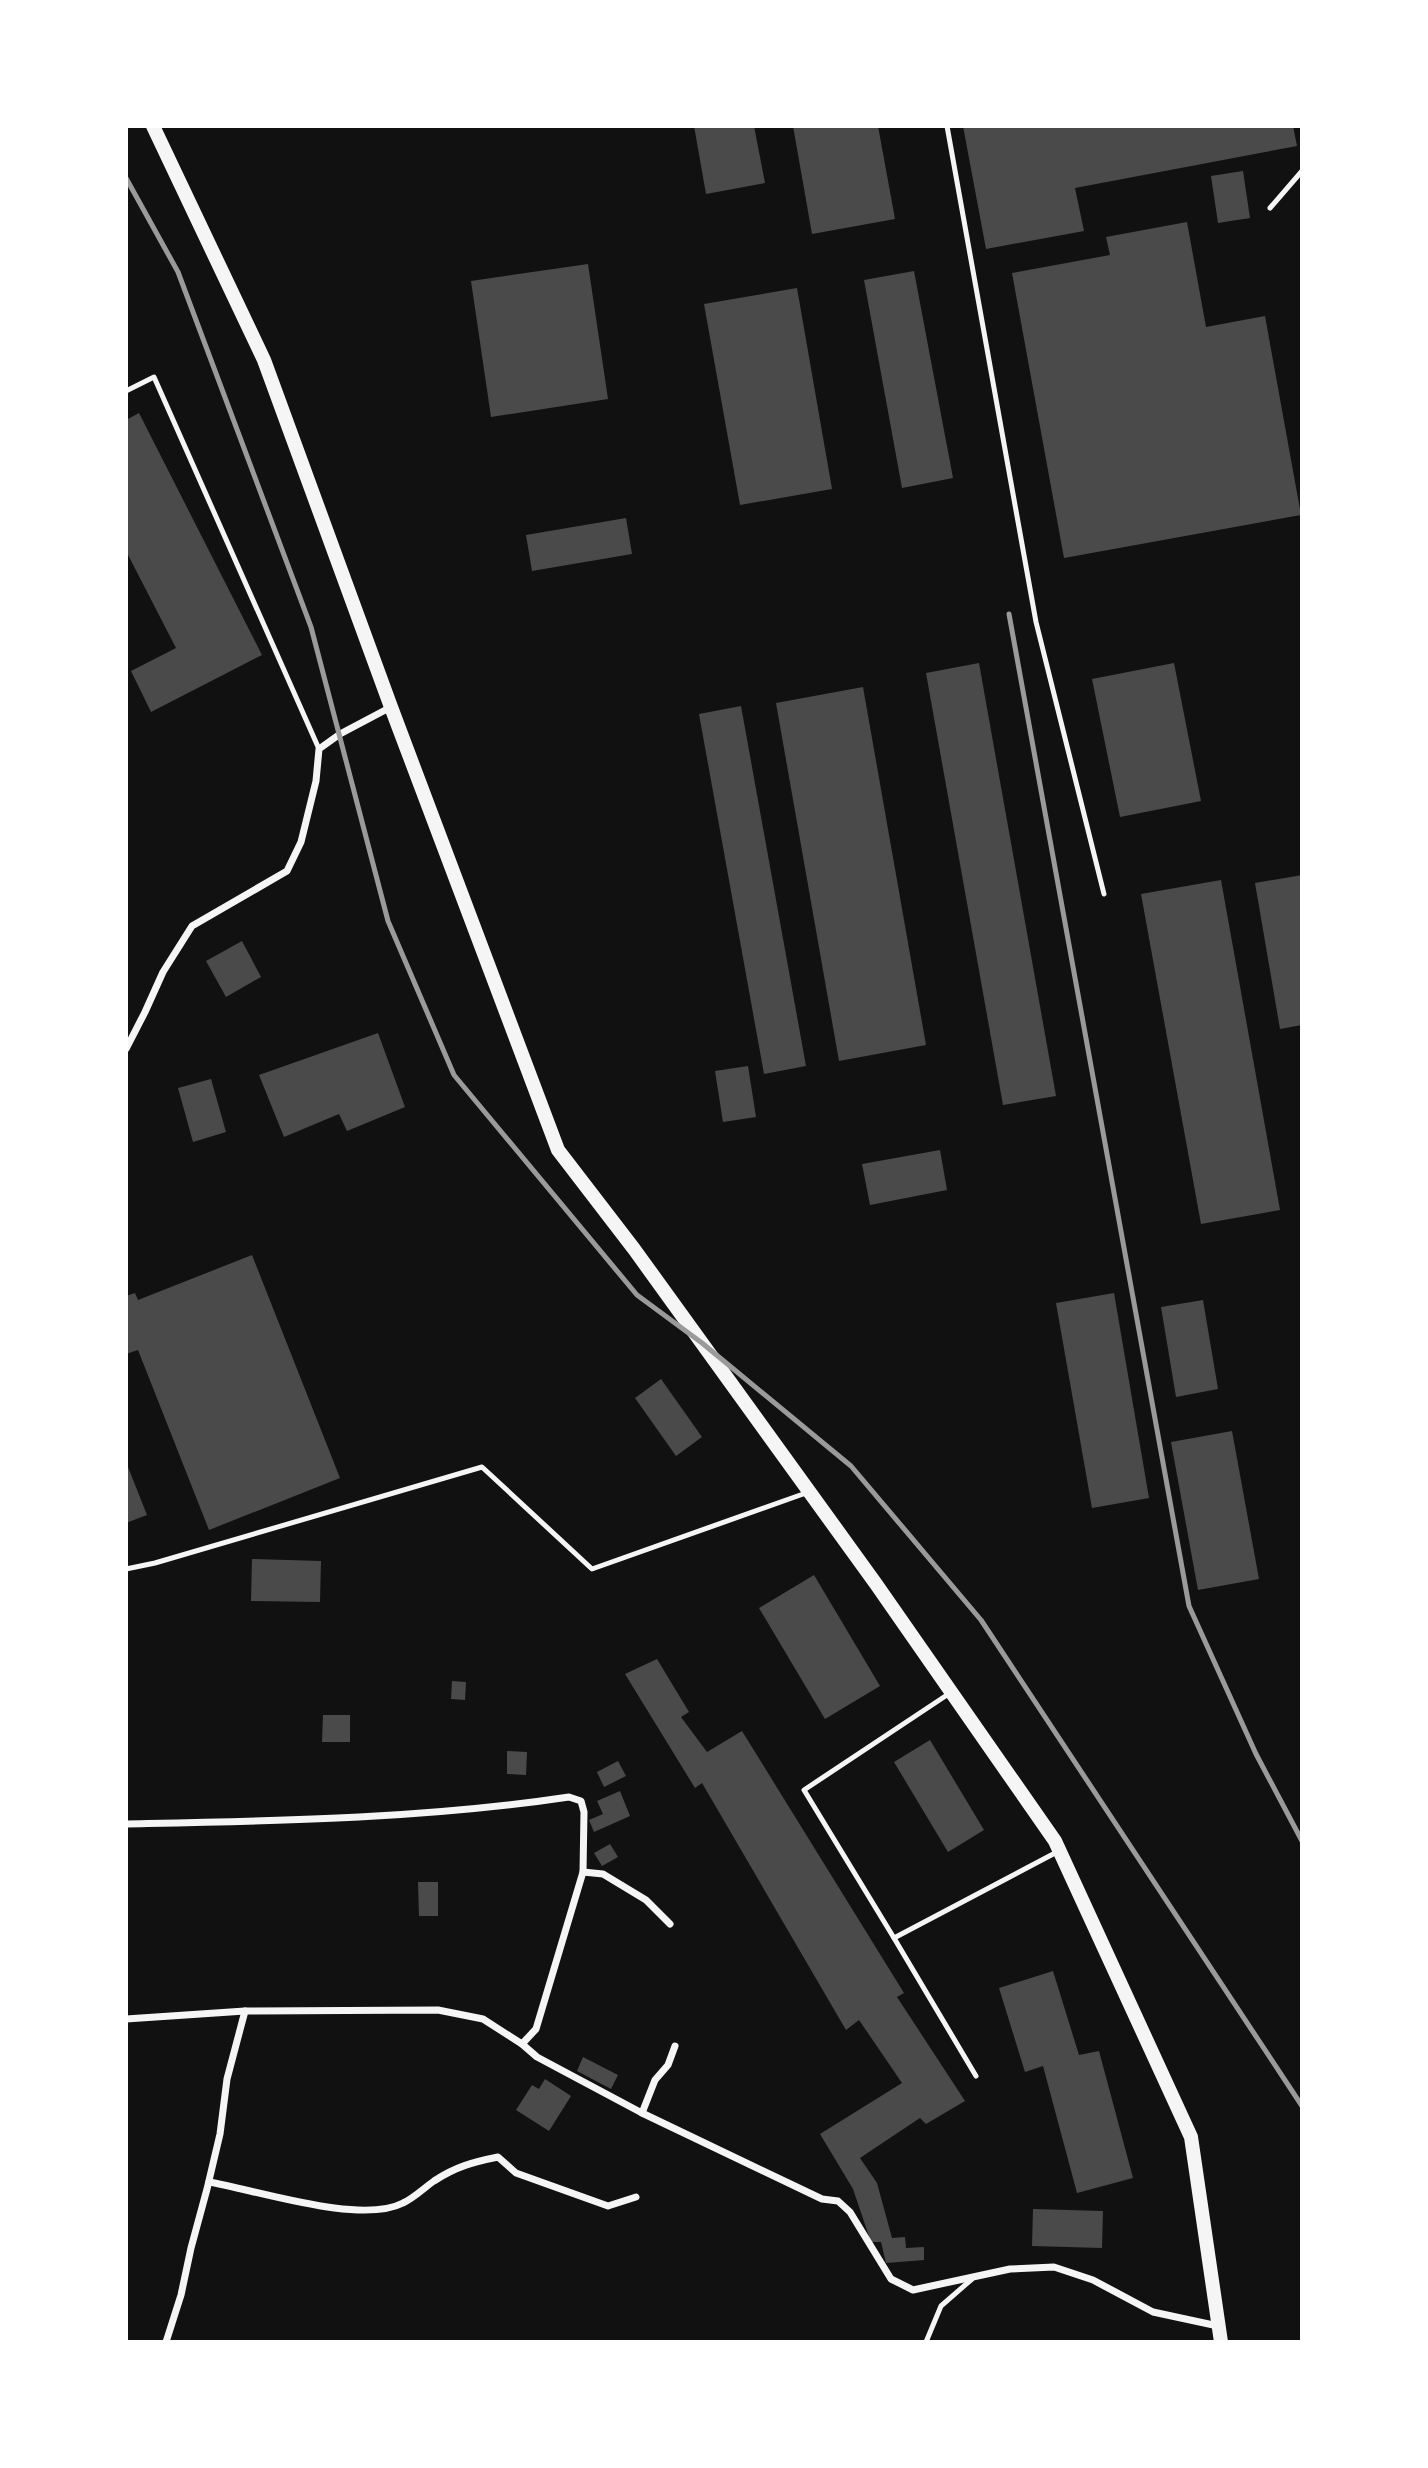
<svg xmlns="http://www.w3.org/2000/svg" width="1428" height="2468" font-family="Manrope,sans-serif">
<rect width="100%" height="100%" fill="#111"/>
<g fill="#4a4a4a">
<polygon points="694,126 754,126 765,183 706,194"/>
<polygon points="793,126 878,126 895,219 812,234"/>
<polygon points="963,126 1293,126 1297,146 1075,188 1084,231 986,249"/>
<polygon points="1243,171 1250,218 1218,223 1211,176"/>
<polygon points="1187,222 1206,327 1265,316 1301,515 1064,558 1012,273 1110,255 1106,237"/>
<polygon points="588,264 608,399 491,417 471,281"/>
<polygon points="914,271 953,478 902,488 864,280"/>
<polygon points="797,288 832,489 740,505 704,304"/>
<polygon points="139,413 262,655 151,712 131,671 176,648 126,551 126,420"/>
<polygon points="626,518 632,554 532,571 526,535"/>
<polygon points="979,663 1056,1096 1003,1105 926,673"/>
<polygon points="1174,663 1201,801 1120,817 1092,679"/>
<polygon points="863,687 926,1045 839,1061 776,703"/>
<polygon points="741,706 806,1066 764,1074 699,714"/>
<polygon points="1302,875 1302,1025 1280,1029 1255,883"/>
<polygon points="1221,880 1280,1210 1201,1224 1141,894"/>
<polygon points="242,941 261,977 226,997 206,961"/>
<polygon points="378,1033 405,1107 347,1131 339,1114 284,1137 259,1075"/>
<polygon points="748,1066 756,1117 723,1122 715,1071"/>
<polygon points="211,1079 226,1132 193,1142 178,1088"/>
<polygon points="940,1150 947,1190 870,1205 862,1164"/>
<polygon points="252,1255 340,1478 209,1530 138,1350 126,1354 126,1296 135,1293 138,1300"/>
<polygon points="1114,1293 1149,1498 1092,1508 1056,1303"/>
<polygon points="1203,1300 1218,1389 1176,1397 1161,1307"/>
<polygon points="661,1379 702,1437 676,1456 635,1398"/>
<polygon points="1232,1431 1259,1579 1198,1590 1171,1442"/>
<polygon points="126,1462 147,1515 126,1523"/>
<polygon points="252,1559 321,1561 320,1602 251,1601"/>
<polygon points="814,1575 880,1686 825,1719 759,1608"/>
<polygon points="657,1659 689,1712 681,1717 707,1752 742,1731 904,1993 897,1997 965,2101 926,2124 920,2118 860,2158 877,2183 892,2238 905,2237 906,2248 924,2247 924,2260 886,2263 881,2242 871,2242 853,2189 820,2134 902,2083 859,2020 846,2030 702,1783 695,1788 625,1674"/>
<polygon points="452,1681 466,1682 465,1700 451,1699"/>
<polygon points="323,1715 350,1715 350,1742 322,1742"/>
<polygon points="930,1740 984,1830 948,1852 894,1762"/>
<polygon points="507,1751 527,1752 526,1775 507,1774"/>
<polygon points="618,1761 626,1776 604,1787 597,1772"/>
<polygon points="620,1791 630,1816 594,1832 589,1820 603,1814 597,1801"/>
<polygon points="610,1844 618,1857 602,1866 594,1853"/>
<polygon points="418,1882 438,1882 438,1916 419,1916"/>
<polygon points="1053,1971 1079,2055 1099,2051 1133,2178 1077,2193 1043,2066 1025,2072 999,1988"/>
<polygon points="583,2057 618,2075 611,2089 577,2071"/>
<polygon points="545,2079 571,2096 549,2131 516,2110 532,2085 539,2089"/>
<polygon points="1033,2209 1103,2211 1102,2248 1032,2246"/>
</g>
<g fill="none" stroke-linecap="round" stroke-linejoin="round">
<g stroke="#f5f5f5" stroke-width="5">
<polyline points="947,126 1036,622 1104,894"/>
<polyline points="1270,208 1302,171"/>
<polyline points="126,391 154,377 319,749"/>
<polyline points="126,1569 155,1563 482,1467 592,1569 806,1493"/>
<polyline points="950,1693 804,1790 894,1938 1057,1852"/>
<polyline points="894,1938 976,2076"/>
<polyline points="926,2342 941,2306 972,2279"/>
</g>
<g stroke="#f5f5f5" stroke-width="7">
<polyline points="126,1049 145,1012 163,972 192,926 287,871 301,842 316,781 319,749 340,734 391,707"/>
<path d="M126,1824C274,1821 423,1819 569,1797L581,1801L584,1812L583,1872L536,2029L522,2044"/>
<polyline points="583,1872 603,1874 646,1900 670,1924"/>
<polyline points="126,2019 245,2011 438,2010 483,2019 522,2044 537,2057 642,2113 822,2199 838,2201 850,2212 891,2279 913,2290 1010,2269 1054,2267 1093,2280 1153,2312 1218,2326"/>
<polyline points="642,2113 655,2080 668,2065 675,2046"/>
<path d="M209,2182C256,2190 361,2225 403,2203C414,2198 424,2188 434,2181C455,2167 473,2162 498,2157L516,2173L608,2206L636,2197"/>
<polyline points="166,2342 181,2295 191,2248 207,2189 220,2134 227,2079 245,2011"/>
</g>
<polyline stroke="#f5f5f5" stroke-width="14" points="153,126 264,360 391,707 558,1150 634,1249 876,1584 1055,1841 1191,2137 1221,2342"/>
<g stroke="#9a9a9a" stroke-width="5">
<polyline points="126,178 178,272 311,627 388,921 454,1075 637,1295 702,1343 851,1466 981,1620 1302,2106"/>
<polyline points="1009,614 1189,1606 1256,1754 1302,1841"/>
</g>
</g>
<rect width="1428" height="2468" fill="none" stroke="#ffffff" stroke-width="256"/>
</svg>
